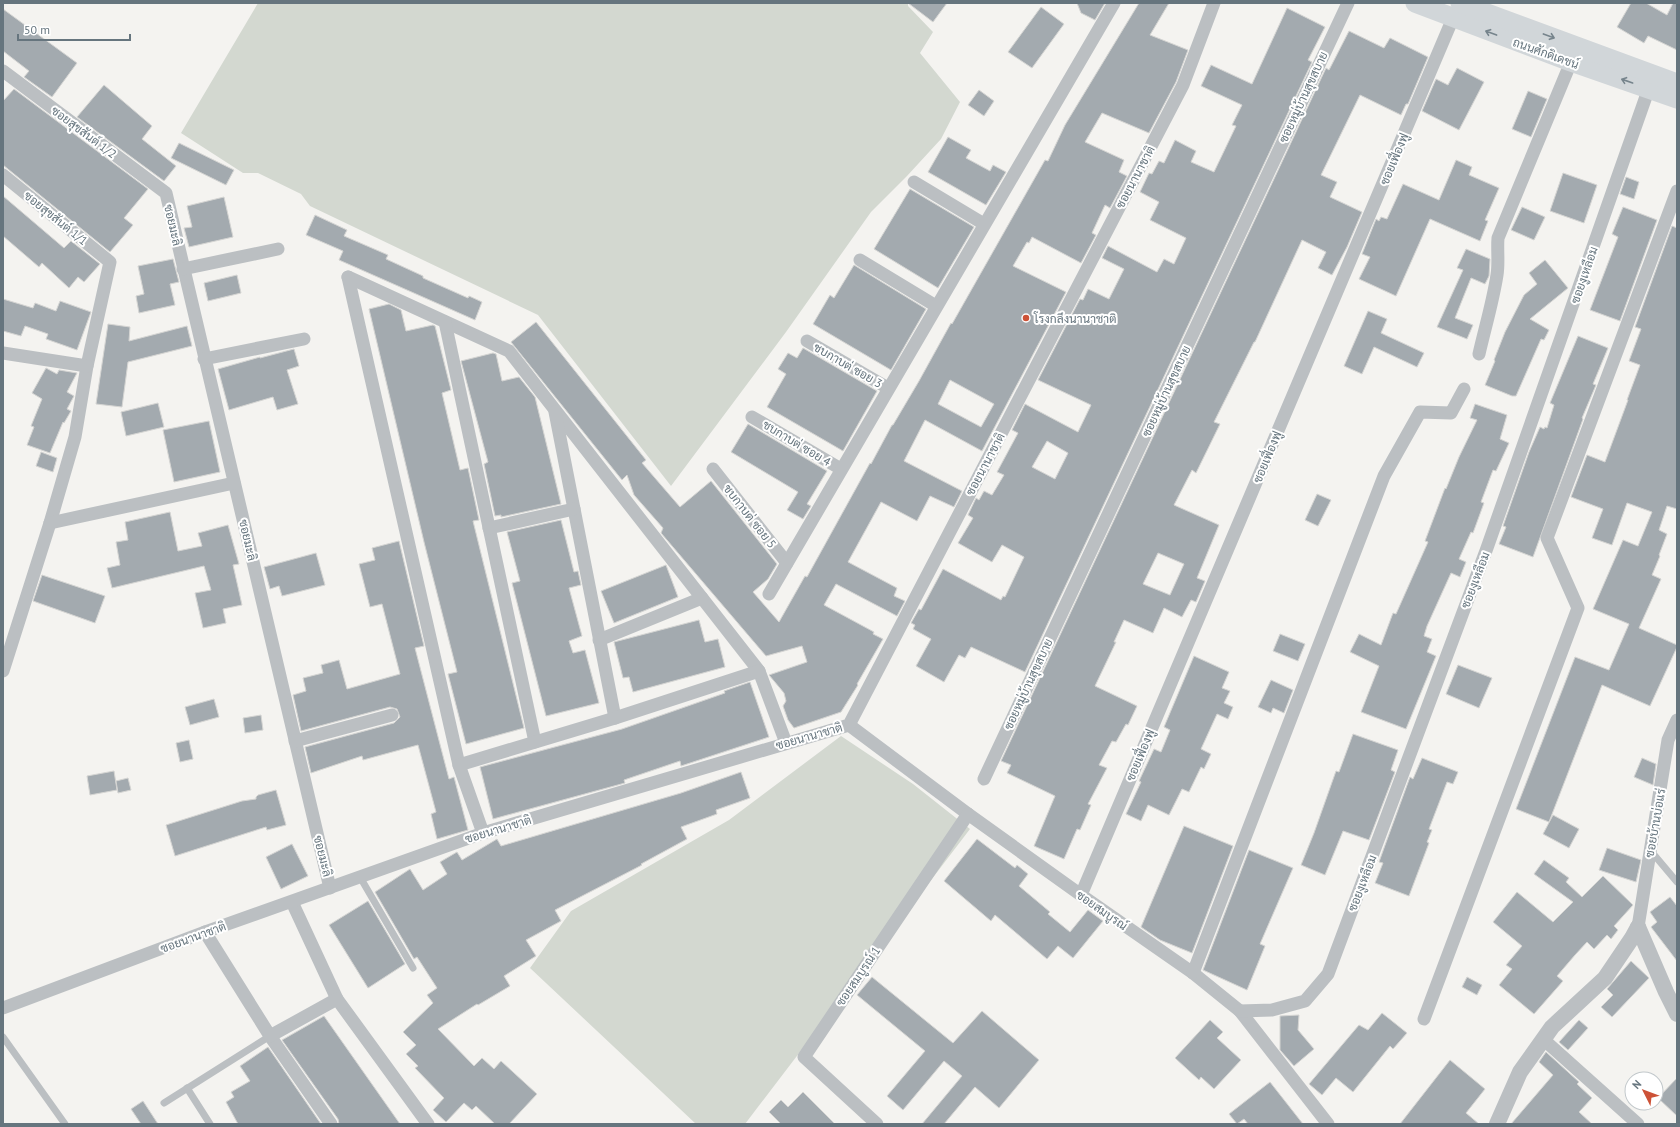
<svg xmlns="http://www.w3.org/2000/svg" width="1680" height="1127" font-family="'PT Sans',Sarabun,sans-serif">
<rect width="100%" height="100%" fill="#f4f3f0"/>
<g fill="#d3d8d0">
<polygon points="258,3 908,3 908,6 933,32 920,53 960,102 941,139 907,176 871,212 786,332 671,486 538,315 310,206 301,194 258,173 243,173 181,133"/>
<polygon points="841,736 913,784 970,829 745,1124 696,1124 530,968 571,911 729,820"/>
</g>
<g fill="#a3aaaf" stroke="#d5d5d3" fill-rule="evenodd">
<polygon points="908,3 947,3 933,22"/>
<polygon points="1077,3 1105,3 1095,20 1081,13"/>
<path d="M1139,3H1169L1150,35L1188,50L1176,82L1149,133L1102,113L1085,142L1124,160L1119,172L1127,176L1110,208L1105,205L1092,233L1096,235L1081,263L1032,237L1029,243L1027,242L1013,266L1066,292L982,451L925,420L904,461L962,491L954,507L930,496L917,521L881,502L848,562L897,588L894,596L905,601L897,616L836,584L824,605L874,632L873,634L883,639L857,684L858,685L841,712L794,728L788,720L783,706L786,701L784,693L769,675L807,662L802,646L766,656L661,533L663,528L634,495L627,475L622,480L511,342L536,322L646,460L642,463L680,507L711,481L777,564L768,579L753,592L779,622L805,576L807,577L870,463L871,464L892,425H893L919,381L951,323L952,324L1045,160L1048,161L1065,125ZM950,380L994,404L981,427L938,404Z"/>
<polygon points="1631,3 1646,3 1667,15 1673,3 1677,3 1677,50 1648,36 1644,43 1617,27"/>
<polygon points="1041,7 1064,24 1032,68 1008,52"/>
<path d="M1287,8L1325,27L1308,60L1312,62L1025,672L971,647L965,658L959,655L944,682L916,666L931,639L913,629L915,625L911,623L919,609L921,610L943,569L1001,600L1003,596L1005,597L1024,557L1002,545L992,562L958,543L973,518L968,515L976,498L979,500L984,491L992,495L1004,475L997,472L1018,433L1012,430L1025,404L1078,432L1091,405L1038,380L1080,299L1083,300L1088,289L1109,299L1124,269L1102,258L1108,246L1157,272L1164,259L1174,264L1186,238L1150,220L1159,202L1140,192L1149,173L1152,174L1159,161L1164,163L1175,140L1196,151L1191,162L1214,172L1236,126L1232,125L1242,105L1201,86L1211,65L1252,84ZM1047,441L1068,453L1055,479L1032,467Z"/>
<polygon points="3,9 77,63 52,97 24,77 29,71 3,51"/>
<path d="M1349,31L1384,48L1390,38L1428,57L1408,104H1406L1401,115L1360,95L1321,175L1337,182L1330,197L1362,212L1347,247L1332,275L1318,268L1326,252L1302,240L1255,342H1254L1214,422L1220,424L1196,473L1192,470L1174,505L1219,525L1197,578L1205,581L1196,602L1191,600L1182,617L1164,608L1153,633L1124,620L1114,642H1116L1095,686L1137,706L1128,725L1126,724L1116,742L1112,741L1099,765L1107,768L1088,804L1091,805L1080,830L1077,829L1064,859L1034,846L1055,796L1007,773L1011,765L1001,761L1326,68L1329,70ZM1158,553L1184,564L1170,595L1143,584Z"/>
<polygon points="1457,68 1484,82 1459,130 1422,111 1436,79 1448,85"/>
<polygon points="104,85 152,126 142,139 176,166 164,181 77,117"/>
<polygon points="14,89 148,189 124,218 133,225 110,252 3,165 3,101"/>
<polygon points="979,90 994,101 984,116 968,105"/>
<polygon points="1528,91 1547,99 1531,137 1512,129"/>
<polygon points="948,137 971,150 966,158 990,171 993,165 1006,172 986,205 928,172"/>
<polygon points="179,143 234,170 226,185 171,158"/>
<polygon points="1456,160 1472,167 1469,175 1499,188 1485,220 1488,221 1480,241 1430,219 1396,296 1359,279 1370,257 1362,254 1376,219 1379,221 1381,217 1387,219 1403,184 1439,200"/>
<polygon points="1563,173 1597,185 1584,223 1550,211"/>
<polygon points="1626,177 1639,182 1634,199 1620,194"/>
<polygon points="910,189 974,227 938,288 874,249"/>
<polygon points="3,196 64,248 71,241 100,264 84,282 78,277 69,288 42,263 39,267 3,236"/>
<polygon points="224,197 233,237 189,247 184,228 192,227 187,206"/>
<polygon points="1522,207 1545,217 1534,240 1511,230"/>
<polygon points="1623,207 1657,220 1620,321 1590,310 1618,237 1612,234"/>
<polygon points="315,215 347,230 344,236 388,255 386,259 423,276 423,278 468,298 469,296 482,302 475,320 339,260 343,251 306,235"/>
<polygon points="1672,226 1677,228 1677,509 1667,506 1659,530 1667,534 1659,555 1660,556 1652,575 1661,579 1639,628 1677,645 1677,647 1650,706 1602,685 1549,822 1516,809 1575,657 1609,670 1629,624 1593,609 1623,540 1638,546 1652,512 1627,503 1612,545 1592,538 1603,509 1571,497 1587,455 1605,462 1628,400 1627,400 1640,365 1629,361 1641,329 1635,327"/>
<polygon points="1466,249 1490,259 1489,276 1485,284 1471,278 1455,318 1473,325 1467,339 1437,327 1463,270 1457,268"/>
<polygon points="173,259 179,282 170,284 175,305 139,313 136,296 144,294 138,266"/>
<polygon points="1545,260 1568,288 1530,319 1549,330 1544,340 1541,339 1516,396 1512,396 1485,385 1495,361 1494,360 1505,332 1524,295 1537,284 1529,273"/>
<polygon points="854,265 926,309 891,370 813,324 830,295 834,298"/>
<polygon points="237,275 241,293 208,301 204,283"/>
<polygon points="3,299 33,308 35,303 56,311 60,301 91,312 77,350 46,339 48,334 25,326 21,336 3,331"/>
<polygon points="389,304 401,310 406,331 433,325 435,326 451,390 442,393 460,470 468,468 479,520 473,521 524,728 466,744 448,674 457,672 424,542 369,309"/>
<polygon points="1368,311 1387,319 1381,333 1424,353 1417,367 1374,347 1362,374 1344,366"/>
<polygon points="108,324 130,327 129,341 187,326 192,346 128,362 122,407 96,404"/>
<polygon points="1578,336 1608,348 1593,384 1596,385 1582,418 1583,419 1533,557 1499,544 1506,527 1503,526 1529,452 1540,427 1544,429 1545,427 1547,428 1554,405 1550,403"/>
<polygon points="803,348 877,391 843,451 767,407 786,374 778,369 788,353 797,358"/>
<polygon points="294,349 299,366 287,370 298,404 277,410 273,397 229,410 218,369 260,357 260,358"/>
<polygon points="493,353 496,354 502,381 519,377 535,397 561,504 501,517 501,515 495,516 484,464 488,462 461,361"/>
<polygon points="46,368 57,374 59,370 77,373 67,392 74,396 67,409 71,411 64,423 63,422 50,453 27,445 34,427 31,426 42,399 32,393"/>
<polygon points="158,403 164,427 126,436 121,412"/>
<polygon points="1475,404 1507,415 1500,439 1509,443 1496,471 1493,470 1481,502 1484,503 1473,533 1471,532 1459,559 1466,562 1460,577 1451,573 1427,626 1424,636 1432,639 1427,652 1436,656 1406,729 1361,712 1379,666 1350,652 1359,634 1381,645 1393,613 1396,614 1428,542 1425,541 1445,488 1446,489 1459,457 1477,420 1470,418"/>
<polygon points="209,421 220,472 174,482 163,430"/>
<polygon points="748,424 827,471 807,504 811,506 803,519 787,510 798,492 731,452"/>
<polygon points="41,452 57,458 53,472 36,466"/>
<polygon points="1317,494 1331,500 1318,526 1305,520"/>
<polygon points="170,512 178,551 202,546 198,533 228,525 239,564 233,565 242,605 223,609 226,623 203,628 195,593 211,590 204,566 112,588 107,568 120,565 116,542 128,540 125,522"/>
<polygon points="561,520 574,572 578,571 581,585 569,588 582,636 569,641 573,653 585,650 599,703 546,716 512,583 520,581 507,532"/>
<polygon points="399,541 424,646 415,648 449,779 454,777 468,830 437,839 431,814 436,812 418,745 363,760 362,756 311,773 305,747 394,723 400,717 397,709 390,707 301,731 293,695 306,691 303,678 323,673 321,665 339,660 347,689 400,674 382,604 370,607 359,564 375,560 372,548"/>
<polygon points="316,553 325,585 282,596 279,586 270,589 264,567"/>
<polygon points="666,565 678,597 614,623 601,591"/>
<polygon points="42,575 105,596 95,623 33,601"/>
<polygon points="699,620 705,642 718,639 725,667 633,692 629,677 623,678 614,642"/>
<polygon points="1280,634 1305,644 1298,661 1273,651"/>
<polygon points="1194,656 1229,672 1222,688 1230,691 1224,703 1233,707 1228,719 1217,714 1201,749 1211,754 1204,769 1201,767 1189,792 1182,789 1169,815 1148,805 1141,821 1126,814 1141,782 1139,781 1154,749 1161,752 1170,730 1164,727"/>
<polygon points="1458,665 1492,678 1479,708 1446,694"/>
<polygon points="1271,680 1293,690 1284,713 1273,708 1271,713 1258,707"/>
<polygon points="750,682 769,737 681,766 680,761 624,780 625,783 493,819 480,767 622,729 725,693 724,691"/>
<polygon points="214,699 219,717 190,725 185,707"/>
<polygon points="261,715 263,730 245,733 243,718"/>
<polygon points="1353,734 1398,750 1391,770 1395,772 1369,840 1343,831 1325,875 1301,865 1314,833 1336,771 1339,772"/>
<polygon points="189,740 193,759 180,762 176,743"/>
<polygon points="1422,758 1458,772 1453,784 1447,782 1429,829 1432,830 1427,842 1429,843 1409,896 1375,883 1383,863 1379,862 1384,848 1410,777 1413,779"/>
<polygon points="1642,758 1656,764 1653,785 1634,777"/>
<polygon points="114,771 117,790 90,795 87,776"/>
<polygon points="741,772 750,798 716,810 717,814 681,827 687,839 641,864 642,865 555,910 561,921 526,940 536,956 504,976 510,986 478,1005 477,1004 438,1029 474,1066 482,1058 494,1069 501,1061 537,1094 509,1124 495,1124 476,1106 472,1110 464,1103 446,1122 433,1110 444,1098 415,1068 418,1066 406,1054 416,1045 403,1032 433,1003 427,995 437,988 417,957 414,959 375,892 410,869 423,890 447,874 440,862 457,852 462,860 497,839 501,846 681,793"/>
<polygon points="128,778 131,790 118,793 116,781"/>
<polygon points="276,790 286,825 267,830 266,827 175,856 166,825 242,801 256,799 256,797 258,795"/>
<polygon points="1553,815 1579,829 1569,848 1543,834"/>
<polygon points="1184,826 1233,846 1192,953 1160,940 1141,927"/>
<polygon points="977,839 1015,868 1017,865 1028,874 1019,886 1050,912 1048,914 1070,932 1088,910 1103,921 1073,958 1058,946 1047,959 995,915 991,921 944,881"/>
<polygon points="292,844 308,876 281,889 266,857"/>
<polygon points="1607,848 1641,860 1636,882 1599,870"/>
<polygon points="1249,850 1293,868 1260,944 1265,946 1247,990 1203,970"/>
<polygon points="1544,860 1569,878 1566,882 1582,897 1603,876 1633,905 1614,926 1618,930 1611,939 1607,935 1594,949 1587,942 1575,955 1557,976 1563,981 1534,1014 1499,985 1512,969 1506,965 1522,946 1493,922 1517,892 1553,922 1573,902 1534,874"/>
<polygon points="1670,897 1677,906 1677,961 1651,927 1657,922 1650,912"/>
<polygon points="368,901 405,964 368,988 329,925"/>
<polygon points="1631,961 1649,978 1612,1017 1601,1007 1613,995 1607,989"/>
<polygon points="872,977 953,1043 982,1011 1039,1060 999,1108 975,1087 944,1124 922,1124 962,1076 944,1061 903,1110 887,1096 925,1051 857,995"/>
<polygon points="1467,977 1482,985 1477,995 1462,987"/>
<polygon points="1382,1013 1407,1033 1393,1049 1390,1046 1353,1092 1336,1078 1322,1095 1309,1084 1359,1025 1368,1030"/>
<polygon points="1299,1015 1298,1030 1314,1049 1294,1066 1280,1050 1280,1016"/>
<polygon points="324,1016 400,1124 339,1124 338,1119 282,1040"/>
<polygon points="1210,1020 1223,1032 1217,1038 1241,1060 1214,1089 1201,1077 1199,1080 1175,1058"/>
<polygon points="1579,1020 1588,1028 1568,1050 1559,1042"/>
<polygon points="268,1047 321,1124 238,1124 226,1102 234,1097 231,1092 250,1081 240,1066"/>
<polygon points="1546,1052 1579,1082 1577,1084 1592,1098 1579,1112 1592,1124 1511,1124 1553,1075 1539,1062"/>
<polygon points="1450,1060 1485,1089 1466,1113 1479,1124 1400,1124"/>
<polygon points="1677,1078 1677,1116 1658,1098"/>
<polygon points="1270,1082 1303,1124 1248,1124 1244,1119 1237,1124 1229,1114"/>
<polygon points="803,1092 835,1124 781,1124 769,1112 781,1100 788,1107"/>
<polygon points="143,1101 158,1124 141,1124 131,1109"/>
</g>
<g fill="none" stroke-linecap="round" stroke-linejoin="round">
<g stroke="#bbbfc2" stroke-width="7">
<polyline points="1650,850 1677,882"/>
<polyline points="360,877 413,968"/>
<polyline points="3,1037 65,1124"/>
<polyline points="187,1088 210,1124"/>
<polyline points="164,1103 270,1036"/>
</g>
<g stroke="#bbbfc2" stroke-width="13">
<polyline points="3,71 166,193 330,888"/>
<polyline points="3,175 110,262 87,366 75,437 50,523 3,671"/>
<polyline points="914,182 984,224"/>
<polyline points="860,260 936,306"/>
<polyline points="183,269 278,249"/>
<polyline points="348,277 509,351 759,671 786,743"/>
<polyline points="348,277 459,765 483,833"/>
<polyline points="445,322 535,742"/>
<polyline points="807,341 888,388"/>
<polyline points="3,353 87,366"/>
<path d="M1479,354C1485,328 1493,301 1497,275C1499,263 1497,250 1498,238L1571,62"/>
<polyline points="204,359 304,339"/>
<polyline points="555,412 615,718"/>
<polyline points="752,417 841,469"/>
<polyline points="713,469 787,563"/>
<polyline points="50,523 234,483"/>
<polyline points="489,528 574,509"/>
<polyline points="769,594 1114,3"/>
<polyline points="599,640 702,598"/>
<polyline points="849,725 968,814 1081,895 1193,973 1240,1011 1328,1124"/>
<polyline points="295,741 392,715"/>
<polyline points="459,765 615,718 759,671"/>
<polyline points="984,779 1348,3"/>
<polyline points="1081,895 1453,18"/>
<polyline points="292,902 337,999"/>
<polyline points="1638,927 1668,740 1677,720"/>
<polyline points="205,932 270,1036 331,1124"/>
<polyline points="1193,973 1384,476 1420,412 1451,413 1464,389"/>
<polyline points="3,1008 205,932 483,833 849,725 1183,85 1214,3"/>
<polyline points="1240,1011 1272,1010 1305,1001 1328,974 1487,548 1649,88"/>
<polyline points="1424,1019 1578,608 1547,538 1677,191"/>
<polyline points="270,1036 337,999 428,1124"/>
<polyline points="1543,1039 1638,1124"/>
<polyline points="877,1124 804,1057 968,814"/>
</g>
<g stroke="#bbbfc2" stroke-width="16">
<polyline points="1638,927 1666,992 1677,1014"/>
<polyline points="1497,1124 1520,1072 1552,1027 1605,978 1632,938 1638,927"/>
</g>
<g stroke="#d1d6d9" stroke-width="19">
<polyline points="1415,3 1571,62 1677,99"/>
<polyline points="1460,3 1677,83"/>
</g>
</g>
<defs><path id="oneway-shaft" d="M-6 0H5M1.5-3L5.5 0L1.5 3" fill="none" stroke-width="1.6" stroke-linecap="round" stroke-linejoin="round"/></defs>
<g stroke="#76848c">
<use href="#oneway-shaft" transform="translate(1491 33) rotate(-160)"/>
<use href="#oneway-shaft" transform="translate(1549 36) rotate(20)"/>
<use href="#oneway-shaft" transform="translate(1627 81) rotate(-161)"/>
</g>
<circle fill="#cd5237" stroke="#fff" stroke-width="1.5" cx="1026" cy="318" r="4"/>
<g text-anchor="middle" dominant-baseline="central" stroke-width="4" stroke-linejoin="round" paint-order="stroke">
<g font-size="12" fill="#66757e" stroke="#fff">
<text transform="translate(1546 53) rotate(20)">ถนนศักดิเดชน์</text>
<text transform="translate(1303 97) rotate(-65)">ซอยหมู่บ้านสุขสบาย</text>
<text transform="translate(84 132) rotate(37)">ซอยสุขสันต์ 1/2</text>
<text transform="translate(1394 159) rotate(-67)">ซอยเฟื่องฟู</text>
<text transform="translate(1135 177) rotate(-62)">ซอยนานาชาติ</text>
<text transform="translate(56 218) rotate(39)">ซอยสุขสันต์ 1/1</text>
<text transform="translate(173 225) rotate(77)">ซอยมะลิ</text>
<text transform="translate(1584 275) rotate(-71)">ซอยงูเหลือม</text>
<text transform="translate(848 365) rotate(30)">ชบกาบต่ ซอย 3</text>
<text transform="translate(1166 391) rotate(-65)">ซอยหมู่บ้านสุขสบาย</text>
<text transform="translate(797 443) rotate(31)">ชบกาบต่ ซอย 4</text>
<text transform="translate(1267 457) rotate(-67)">ซอยเฟื่องฟู</text>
<text transform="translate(985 464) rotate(-62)">ซอยนานาชาติ</text>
<text transform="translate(750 516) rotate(52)">ชบกาบต่ ซอย 5</text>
<text transform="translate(248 540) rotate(77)">ซอยมะลิ</text>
<text transform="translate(1475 580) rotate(-69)">ซอยงูเหลือม</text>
<text transform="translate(1028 684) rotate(-65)">ซอยหมู่บ้านสุขสบาย</text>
<text transform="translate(809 736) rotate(-16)">ซอยนานาชาติ</text>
<text transform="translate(1140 755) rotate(-67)">ซอยเฟื่องฟู</text>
<text transform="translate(1655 823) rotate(-80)">ซอยบ้านบ่อแร่</text>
<text transform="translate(498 829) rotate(-17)">ซอยนานาชาติ</text>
<text transform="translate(323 856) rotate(76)">ซอยมะลิ</text>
<text transform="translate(1362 883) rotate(-69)">ซอยงูเหลือม</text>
<text transform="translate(1102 910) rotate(35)">ซอยสมบูรณ์</text>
<text transform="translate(193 937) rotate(-20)">ซอยนานาชาติ</text>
<text transform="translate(858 976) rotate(-56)">ซอยสมบูรณ์ 1</text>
</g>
<g font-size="12" fill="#66757e" stroke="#fff" text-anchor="start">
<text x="1034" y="318">โรงกลึงนานาชาติ</text>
</g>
</g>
<rect width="1680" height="1127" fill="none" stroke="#66757e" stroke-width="8"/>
<g transform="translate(1644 1091) rotate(312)"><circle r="19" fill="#ffffff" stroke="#c2c8cb"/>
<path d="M0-3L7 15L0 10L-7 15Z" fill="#cd5237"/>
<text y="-6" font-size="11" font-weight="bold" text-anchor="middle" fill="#66757e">N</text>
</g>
<path d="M18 34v6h112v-6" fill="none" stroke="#66757e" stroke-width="2"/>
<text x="24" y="34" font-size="12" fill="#66757e" stroke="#ffffff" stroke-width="3" paint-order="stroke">50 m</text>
</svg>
